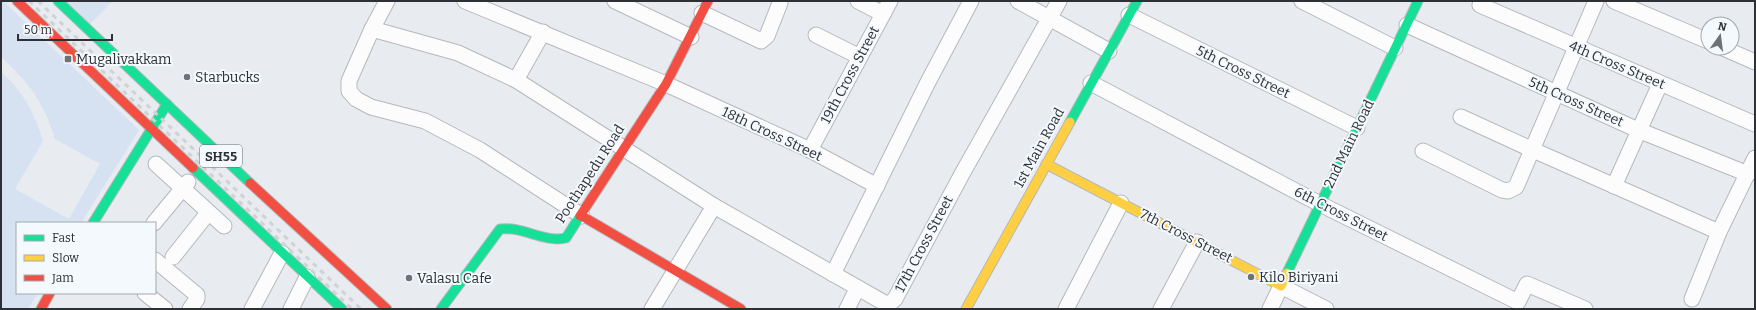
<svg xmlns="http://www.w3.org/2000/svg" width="1756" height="310" font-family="Bitter,serif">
<rect width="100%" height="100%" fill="#e8ecf1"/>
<g fill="#d6e2f1">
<path d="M1,1H3L139,130L81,223H17V293H38L28,309H1V72C23,91 35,114 43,141L15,189L69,219L100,164L55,139C44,103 29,82 1,57Z"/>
<polygon points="65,1 113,1 89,25"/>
</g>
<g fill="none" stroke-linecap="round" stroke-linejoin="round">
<g stroke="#b5b8bc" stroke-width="17">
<g id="street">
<polyline points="387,1 372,29 349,81 349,91 356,99 371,107 425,121 480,150 582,216"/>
<polyline points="465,1 666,84 810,150 877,186"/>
<polyline points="615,1 691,37"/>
<polyline points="858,1 883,14"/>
<polyline points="1018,1 1109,51"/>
<polyline points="1302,1 1395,48"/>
<polyline points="1614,1 1708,41"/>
<polyline points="1480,5 1755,124"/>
<polyline points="702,13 761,41 767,36 780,3"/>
<polyline points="1129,15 1357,128"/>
<polyline points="1407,25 1638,130 1748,174"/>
<polyline points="372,29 458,53 516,80 714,206 888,305 895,299 962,174 1059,1"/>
<polyline points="816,35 860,57"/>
<polyline points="1723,48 1755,62"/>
<polyline points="516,80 543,32"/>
<polyline points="1091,83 1320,204 1518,302 1527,284 1585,309"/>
<polyline points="1461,117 1533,150 1719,232"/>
<polyline points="810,150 890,1"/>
<polyline points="1423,151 1502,190 1508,191 1516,187 1596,1"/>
<polyline points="156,164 224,226"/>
<polyline points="1614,186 1660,84"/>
<polyline points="154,223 188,182"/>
<polyline points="173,257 208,213"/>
<polyline points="155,260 197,295 197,299 190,309"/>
<polyline points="833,274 928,82 971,1"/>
<polyline points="145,293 165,309"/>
<polyline points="1692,299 1719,232 1755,158"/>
<polyline points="252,309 282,253"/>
<polyline points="291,309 307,277"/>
<polyline points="652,309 714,206"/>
<polyline points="847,309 857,289"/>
<polyline points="1066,309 1121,203"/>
<polyline points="1161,309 1197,242"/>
<polyline points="1270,309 1281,286 1326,309"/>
</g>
</g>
<g stroke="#b5b8bc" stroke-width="11">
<g id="fast">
<polyline points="58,1 250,183"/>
<polyline points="1070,122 1137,1"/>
<polyline points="193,168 342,309"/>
<polyline points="93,223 167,104"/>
<polyline points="1287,273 1418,1"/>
<path d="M441,309L500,229C523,226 543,243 566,238L580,216"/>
</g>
</g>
<g stroke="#b5b8bc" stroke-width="11">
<g id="slow">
<polyline points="1046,164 1281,286 1287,273"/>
<polyline points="966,309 1070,122"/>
</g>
</g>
<g stroke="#b5b8bc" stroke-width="11">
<g id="jam">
<polyline points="17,1 193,168"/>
<polyline points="250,183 387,309"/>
<polyline points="580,216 666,84 708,1"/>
<polyline points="582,216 741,309"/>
<polyline points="41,309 50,293"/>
</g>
</g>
<use href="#street" stroke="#fcfcfd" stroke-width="15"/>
<use href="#fast" stroke="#16e098" stroke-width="9"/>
<use href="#slow" stroke="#ffcf43" stroke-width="9"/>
<use href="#jam" stroke="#f24e42" stroke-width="9"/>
<g stroke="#d0d2d3" stroke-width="3" stroke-dasharray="5 5" stroke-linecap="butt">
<polyline points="29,1 352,309"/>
<polyline points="38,1 361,309"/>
</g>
</g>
<g fill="#6e7276" stroke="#f4f9fe" stroke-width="1.5">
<rect x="64" y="55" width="8" height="8" rx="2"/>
<circle cx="187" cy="77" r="4"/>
<circle cx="1251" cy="277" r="4"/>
<circle cx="409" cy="278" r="4"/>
</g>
<g text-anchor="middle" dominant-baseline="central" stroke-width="4" stroke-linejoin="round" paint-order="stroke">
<rect fill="#f4f9fe" stroke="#696c71" stroke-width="1" x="200" y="145" width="42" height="22" rx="3"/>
<g font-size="13" font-weight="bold" fill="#2d3034">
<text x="221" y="156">SH55</text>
</g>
<g font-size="14" fill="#2d3034" stroke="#f4f9fe" text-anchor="start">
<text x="76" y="59">Mugalivakkam</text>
<text x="195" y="77">Starbucks</text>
<text x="1259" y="277">Kilo Biriyani</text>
<text x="417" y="278">Valasu Cafe</text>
</g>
<g font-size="14" fill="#2d3034" stroke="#f4f9fe">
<text transform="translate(1617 65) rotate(23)">4th Cross Street</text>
<text transform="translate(1243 72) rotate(26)">5th Cross Street</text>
<text transform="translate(850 75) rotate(-62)">19th Cross Street</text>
<text transform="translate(1576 102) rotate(24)">5th Cross Street</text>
<text transform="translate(772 134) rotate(25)">18th Cross Street</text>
<text transform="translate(1349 144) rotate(-64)">2nd Main Road</text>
<text transform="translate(1039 148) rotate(-61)">1st Main Road</text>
<text transform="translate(590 174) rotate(-57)">Poothapedu Road</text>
<text transform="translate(1341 214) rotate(27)">6th Cross Street</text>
<text transform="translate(1186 236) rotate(27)">7th Cross Street</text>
<text transform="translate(924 244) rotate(-62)">17th Cross Street</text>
</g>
</g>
<rect width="1756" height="310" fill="none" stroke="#2d3034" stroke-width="4"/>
<rect x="16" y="222" width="140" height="72" fill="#f4f9fe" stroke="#a4a9ad"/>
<rect x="24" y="235" width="20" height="6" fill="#16e098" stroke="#a4a9ad"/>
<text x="52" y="242" font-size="12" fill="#2d3034">Fast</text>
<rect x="24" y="255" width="20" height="6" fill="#ffcf43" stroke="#a4a9ad"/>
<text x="52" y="262" font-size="12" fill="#2d3034">Slow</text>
<rect x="24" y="275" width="20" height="6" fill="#f24e42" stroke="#a4a9ad"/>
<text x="52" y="282" font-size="12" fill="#2d3034">Jam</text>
<g transform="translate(1720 36) rotate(14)"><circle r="19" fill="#f4f9fe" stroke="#a4a9ad"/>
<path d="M0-3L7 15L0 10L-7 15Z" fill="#6e7276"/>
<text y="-6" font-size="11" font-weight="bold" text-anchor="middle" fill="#2d3034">N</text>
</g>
<path d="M18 34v6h94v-6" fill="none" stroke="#2d3034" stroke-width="2"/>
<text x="24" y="34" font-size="12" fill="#2d3034" stroke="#f4f9fe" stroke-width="3" paint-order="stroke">50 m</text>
</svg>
